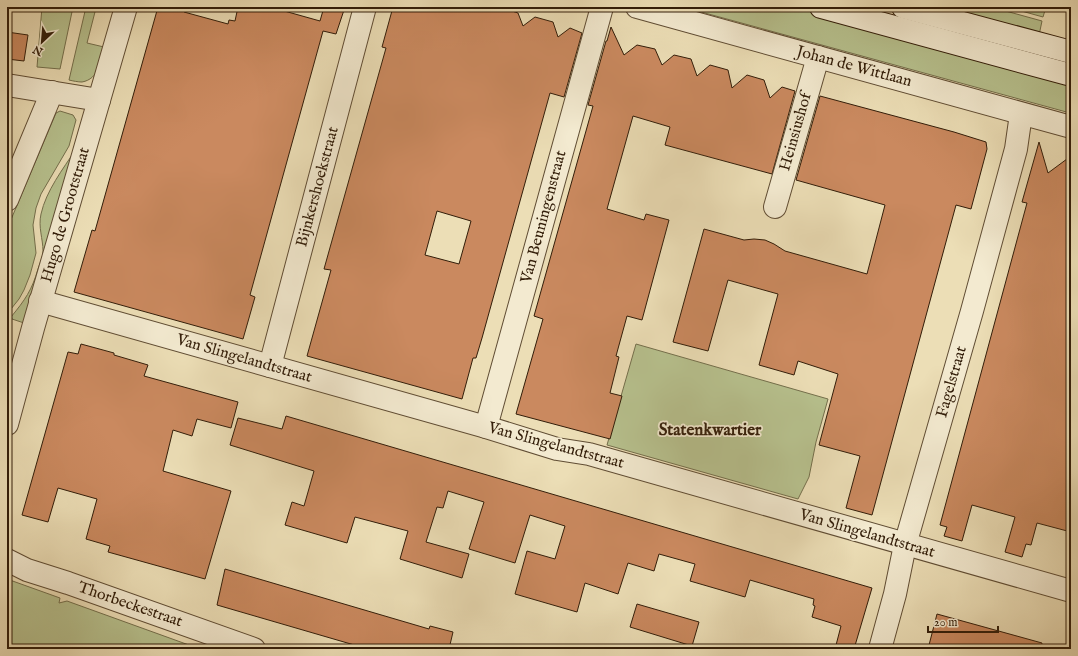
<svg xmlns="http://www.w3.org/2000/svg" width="1078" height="656" font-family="'IM FELL English',serif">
<rect width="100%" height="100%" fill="#ecdeb6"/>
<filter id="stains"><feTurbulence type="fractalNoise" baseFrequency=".005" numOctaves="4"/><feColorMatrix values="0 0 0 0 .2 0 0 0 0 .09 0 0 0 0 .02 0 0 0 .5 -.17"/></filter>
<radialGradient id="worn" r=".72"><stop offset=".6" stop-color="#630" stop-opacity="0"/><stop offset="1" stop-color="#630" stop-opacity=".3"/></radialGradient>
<g fill="#b7c18e" stroke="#746f4c">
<polygon points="42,7 73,7 60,69 37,67"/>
<path d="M86,7L96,8L87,43L104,47C101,61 99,79 82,82C78,82 73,81 69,80Z"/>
<polygon points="683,7 793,7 1071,82 1071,109 1070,113"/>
<polygon points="918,7 991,7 1042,21 1038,40"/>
<polygon points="1007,7 1046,7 1043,17"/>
<polygon points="60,111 73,115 76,120 69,146 41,194 36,208 33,225 36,253 30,275 24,290 19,299 7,314 7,229 56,113"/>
<path d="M76,149L24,323L12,319L11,317C25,300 32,290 38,269C40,263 43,257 43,251C43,239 38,227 41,214C46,191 63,169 76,149Z"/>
<polygon points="636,344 828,399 816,442 809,477 798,499 607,445"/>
<polygon points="7,579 60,598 59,603 67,601 200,649 7,649"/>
</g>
<g fill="#ca895f" stroke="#321d09" fill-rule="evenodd">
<polygon points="158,7 186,7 184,12 228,24 229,20 235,21 238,7 270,7 320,21 324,7 345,7 336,34 323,31 250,295 255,297 243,339 74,292 92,230 95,231"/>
<path d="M393,7H500L518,13L523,26L535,17L553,22L558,37L570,28L582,33L564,97L550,93L482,338L476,358H473L462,399L307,356L331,270L324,269L386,48L382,47ZM437,211L471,221L459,264L425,255Z"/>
<polygon points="611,27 624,55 637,45 655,49 662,65 674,55 691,59 697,76 710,65 728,70 732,88 747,75 764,80 770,98 782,87 795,91 772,174 665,145 670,127 633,116 607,209 644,220 646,214 669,220 642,320 627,316 616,356 619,357 610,393 622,396 610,439 516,414 543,319 534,316 593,106 588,105 606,41 607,41"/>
<polygon points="7,32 28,35 24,61 7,59"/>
<polygon points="820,96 954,132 986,142 987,149 971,209 956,205 872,515 846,508 860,456 819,445 838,374 798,361 794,375 759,365 778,294 728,280 708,351 673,342 704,229 744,240 754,239 765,240 774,244 785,251 867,274 885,205 796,180"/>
<polygon points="1039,142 1048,173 1071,156 1071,532 1037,523 1031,545 1026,544 1022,557 1005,552 1015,517 972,505 962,541 944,536 947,527 940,525 1027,203 1022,202"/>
<polygon points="81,344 114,353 114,355 148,365 144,376 238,402 231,428 197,419 192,436 173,430 163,471 231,491 205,579 108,552 110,546 86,539 97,499 58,488 48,522 22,515 68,352 78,354"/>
<polygon points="286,416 872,588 854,649 835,649 841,626 812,617 815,606 813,605 814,599 750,580 745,597 690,581 695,564 659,554 654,571 628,563 618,594 585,583 577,612 515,594 527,551 555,559 565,526 530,515 515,563 469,549 484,502 448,491 443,508 437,507 426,542 469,554 462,578 400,559 408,531 355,517 347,543 285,525 292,502 304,506 314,471 230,445 238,418 282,429"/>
<polygon points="225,569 429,629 430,626 453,632 449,649 368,649 217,605"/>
<polygon points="637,604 699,622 692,646 630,627"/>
<polygon points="937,614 1042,643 1041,649 928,649"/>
</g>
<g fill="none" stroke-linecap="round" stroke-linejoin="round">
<g stroke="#604d34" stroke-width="24">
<g id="street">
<polyline points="637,7 1071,127"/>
<polyline points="7,85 99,100"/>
<polyline points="7,200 52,92"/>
<polyline points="775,207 818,57"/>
<polyline points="40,301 486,427 557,449 589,454 1071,591"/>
<polyline points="270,366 365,7"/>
<polyline points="7,424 33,328 126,7"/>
<polyline points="486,427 602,7"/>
<polyline points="7,560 27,570 68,583 254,649"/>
<polyline points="880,649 895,594 905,545 972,311 1016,149 1021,114"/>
</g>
</g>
<g stroke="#321d09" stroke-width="24">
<g id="secondary">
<polyline points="821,7 1071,75"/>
<polyline points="903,7 1071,52"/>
</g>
</g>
<use href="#street" stroke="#f3ead0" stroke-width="22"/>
<use href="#secondary" stroke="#f3ead0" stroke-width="22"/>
</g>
<g text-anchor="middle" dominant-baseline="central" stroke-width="3.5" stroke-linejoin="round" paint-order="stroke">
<g font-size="16" fill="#321d09" stroke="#f3ead0">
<text transform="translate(854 67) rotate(15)">Johan de Wittlaan</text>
<text transform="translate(796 132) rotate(-74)">Heinsiushof</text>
<text transform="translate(318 187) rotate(-75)">Bijnkershoekstraat</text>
<text transform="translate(66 215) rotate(-74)">Hugo de Grootstraat</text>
<text transform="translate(544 217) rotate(-75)">Van Beuningenstraat</text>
<text transform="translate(244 359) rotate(16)">Van Slingelandtstraat</text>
<text transform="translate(952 382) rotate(-74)">Fagelstraat</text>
<text transform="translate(556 446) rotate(15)">Van Slingelandtstraat</text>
<text transform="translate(867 534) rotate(16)">Van Slingelandtstraat</text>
<text transform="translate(130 605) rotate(19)">Thorbeckestraat</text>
</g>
<g font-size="17" font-weight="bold" fill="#321d09" stroke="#f3ead0">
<text x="710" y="430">Statenkwartier</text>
</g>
</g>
<rect width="1078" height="656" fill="none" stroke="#ecdeb6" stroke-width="24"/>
<rect x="8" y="8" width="1062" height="640" fill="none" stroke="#321d09" stroke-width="2"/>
<rect x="12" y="12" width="1054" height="632" fill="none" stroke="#321d09"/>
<g transform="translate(42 42) rotate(206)" stroke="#f3ead0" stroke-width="3" paint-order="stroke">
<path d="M0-3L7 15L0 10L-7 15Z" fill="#321d09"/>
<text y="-6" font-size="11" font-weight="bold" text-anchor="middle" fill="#321d09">N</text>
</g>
<path d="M928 626v6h70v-6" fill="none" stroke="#321d09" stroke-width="2"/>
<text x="934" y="626" font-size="12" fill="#321d09" stroke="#f3ead0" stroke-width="3" paint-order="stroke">20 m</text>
<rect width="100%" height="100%" filter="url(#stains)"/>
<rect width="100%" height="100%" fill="url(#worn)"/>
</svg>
